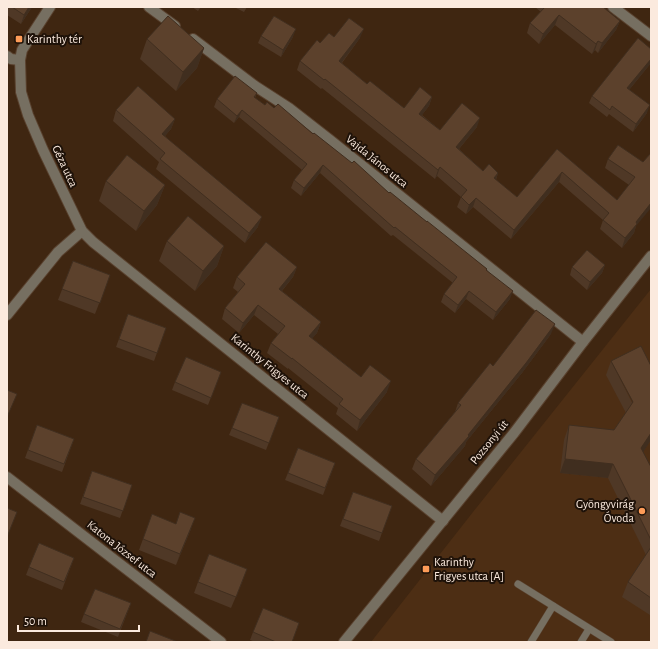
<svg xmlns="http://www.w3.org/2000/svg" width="658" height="649" font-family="'Alegreya Sans',sans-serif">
<rect width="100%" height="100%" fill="#3f2611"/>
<polygon fill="#4d2e14" points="651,289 651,642 371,642 473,512"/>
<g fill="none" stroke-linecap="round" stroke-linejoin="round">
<g stroke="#59412e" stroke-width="8">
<g id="service">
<polyline points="518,584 611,642"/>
<polyline points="531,642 553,606"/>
<polyline points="581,642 589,629"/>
</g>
</g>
<g stroke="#59412e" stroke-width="12">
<g id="minor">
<polyline points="50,7 22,50 20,60 21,92 28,115 43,150 82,231 93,242 443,521"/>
<polyline points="149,7 175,26"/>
<polyline points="613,7 651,36"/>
<polyline points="193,39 255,86 289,108 330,140 583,342"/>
<polyline points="7,56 11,59 20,60"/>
<polyline points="7,315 58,252 82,231"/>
<polyline points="7,477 221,642"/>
</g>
</g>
<g stroke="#59412e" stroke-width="12">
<polyline id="tertiary" points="344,642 514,433 583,342 651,256"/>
</g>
<use href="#service" stroke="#766f61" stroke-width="7"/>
<use href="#minor" stroke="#766f61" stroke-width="10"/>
<use href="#tertiary" stroke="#766f61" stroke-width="10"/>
</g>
<g fill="#4f3826">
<polygon points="7,7 32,7 21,24 7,15"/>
<polygon points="192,7 201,7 198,11"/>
<polygon points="234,7 247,7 244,12"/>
<polygon points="535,7 603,7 620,21 616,30 598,53 595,50 592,54 555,25 539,44 527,33 530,23 541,12"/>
<polygon points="261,36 293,37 281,57 258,43"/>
<polygon points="334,37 360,38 342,63 367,84 404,108 432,97 429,106 422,115 440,130 477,127 459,149 483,171 498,173 496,180 517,197 557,149 617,200 629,185 605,168 608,159 643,162 636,226 634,233 622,248 600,229 603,220 559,182 511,239 473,207 466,214 457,207 461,197 437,176 435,179 322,88 321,89 297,70 300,61 320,43"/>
<polygon points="147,39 204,48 197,68 176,91 140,59"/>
<polygon points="651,49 651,63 629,90 647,113 633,132 609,114 607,117 589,103 592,96"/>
<polygon points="257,93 255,98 265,105 274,108 313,134 487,269 487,270 510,299 493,320 466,299 455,313 441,302 444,294 453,283 393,235 391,236 320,173 301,196 291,188 294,180 302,170 239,117 234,123 214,107 217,99"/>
<polygon points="116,110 175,119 171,129 165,136 258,227 245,243 156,169 159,162 113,121"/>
<polygon points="106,181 165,185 157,205 136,231 99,201"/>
<polygon points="167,241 224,246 217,266 195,291 159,261"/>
<polygon points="73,261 110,275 95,314 58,300"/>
<polygon points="605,265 602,273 587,290 570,275 572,267"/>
<polygon points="297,267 293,277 282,291 321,322 317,333 312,338 361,377 387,392 357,431 336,414 338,408 288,368 288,369 267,353 271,343 278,334 254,315 239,333 222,319 225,308 238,292 233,288 237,277"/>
<polygon points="128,314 166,328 154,361 116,347"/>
<polygon points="551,334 522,373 466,442 465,446 431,486 412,469 416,459 455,412 458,403 493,366"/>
<polygon points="611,361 651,440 643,452 651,467 651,613 650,615 622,597 628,582 646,555 608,478 560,473 564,440 569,425 614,430 626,413 606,375"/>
<polygon points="221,372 208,405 172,390 175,382"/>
<polygon points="279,417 266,450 229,435 232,428"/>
<polygon points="37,425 74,439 62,472 25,458"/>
<polygon points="298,448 335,463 323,495 285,480"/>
<polygon points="92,471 132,485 120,518 80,504"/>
<polygon points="353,492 392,506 379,541 340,526"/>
<polygon points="176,524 191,529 176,565 139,550 143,539"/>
<polygon points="74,558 62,590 26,575 29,567"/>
<polygon points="243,580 231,608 194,593 198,582"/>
<polygon points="131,603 118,637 81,622 84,614"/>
<polygon points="299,623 292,642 255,642 250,640 253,632"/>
</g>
<g fill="#402e1f">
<polygon points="29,7 32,7 21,24 24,15"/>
<polygon points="559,15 555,25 539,44 543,34"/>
<polygon points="620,21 616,30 598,53 602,43"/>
<polygon points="296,29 293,37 281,57 283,50"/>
<polygon points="364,29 360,38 336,70 339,61"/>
<polygon points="598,41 595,50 592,54 596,44"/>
<polygon points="204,48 197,68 176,91 183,72"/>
<polygon points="651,59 651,63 624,96 627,88"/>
<polygon points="432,97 429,106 416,123 419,114"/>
<polygon points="650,105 647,113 633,132 636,124"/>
<polygon points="242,110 239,117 234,123 237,116"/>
<polygon points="480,118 477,127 453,156 456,147"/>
<polygon points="175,119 171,129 158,144 162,134"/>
<polygon points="323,165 320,173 301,196 304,188"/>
<polygon points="440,167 437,176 435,179 438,170"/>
<polygon points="562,172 559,182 511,239 514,230"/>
<polygon points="498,173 495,182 494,178"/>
<polygon points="165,185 157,205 136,231 144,211"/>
<polygon points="476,198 473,207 466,214 469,205"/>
<polygon points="651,203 651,208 636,226 634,233 622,248 625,238 636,222"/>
<polygon points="262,217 258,227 245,243 249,233"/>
<polygon points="224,246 217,266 195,291 203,271"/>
<polygon points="605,265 602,273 587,290 590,282"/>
<polygon points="297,267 293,277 275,299 279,289"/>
<polygon points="469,291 466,299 455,313 458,305"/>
<polygon points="513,291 510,299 493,320 496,312"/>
<polygon points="258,305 254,315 239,333 243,323"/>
<polygon points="321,322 317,333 306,346 309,336"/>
<polygon points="555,324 551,334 522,373 466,442 465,446 431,486 435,475"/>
<polygon points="391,381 387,392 357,431 360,420"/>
<polygon points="651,433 651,440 636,463 641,448"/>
<polygon points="565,459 613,464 608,478 560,473"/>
<polygon points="195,518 191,529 176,565 180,554"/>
</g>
<g fill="#5c412c" stroke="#402e1f">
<polygon points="12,7 29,7 24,15"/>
<polygon points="545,7 603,7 620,21 602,43 598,41 596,44 559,15 543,34 530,23"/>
<polygon points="168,16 204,48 183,72 147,39"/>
<polygon points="274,16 296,29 283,50 261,36"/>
<polygon points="349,18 364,29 339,61 367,84 370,81 404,108 420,87 432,97 419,114 440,130 462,103 480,118 456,147 483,171 489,164 498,173 494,178 517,197 557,149 617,200 635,177 608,159 618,145 643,162 650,154 651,154 651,203 636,222 637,224 625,238 603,220 609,213 562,172 514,230 476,198 469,205 461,197 467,190 440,167 438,170 325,79 324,80 300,61 317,40 320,43 329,33 334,37"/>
<polygon points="638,38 651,49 651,59 627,88 650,105 636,124 612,106 610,110 592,96"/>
<polygon points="235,76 257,93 254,97 265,105 267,102 274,108 278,104 313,134 314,133 352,163 354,161 389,193 390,192 427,222 427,221 487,269 486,270 513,291 496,312 469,291 458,305 444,294 457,277 395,227 394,228 323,165 304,188 294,180 307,164 242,110 237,116 217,99"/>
<polygon points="138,86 175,119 162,134 262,217 249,233 160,159 165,153 116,110"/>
<polygon points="127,155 165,185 144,211 106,181"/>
<polygon points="188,216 224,246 203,271 167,241"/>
<polygon points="266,242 297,267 279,289 321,322 309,336 361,377 370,365 391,381 360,420 339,404 343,399 292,358 292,359 271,343 285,326 258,305 243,323 225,308 245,284 237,277"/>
<polygon points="587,250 605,265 590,282 572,267"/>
<polygon points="73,261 110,275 100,303 62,289"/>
<polygon points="536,310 555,324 526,363 468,435 469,436 435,475 416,459 461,405 458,403 490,363 493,366"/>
<polygon points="128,314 166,328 157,353 119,339"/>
<polygon points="641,346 651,366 651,433 641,448 651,467 651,540 613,464 565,459 569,425 614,430 633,402 611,361"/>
<polygon points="186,357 221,372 211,398 175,382"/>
<polygon points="7,390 17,394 7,417"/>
<polygon points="242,403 279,417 269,443 232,428"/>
<polygon points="37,425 74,439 64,464 28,450"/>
<polygon points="298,448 335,463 325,488 288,473"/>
<polygon points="92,471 132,485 123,511 83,497"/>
<polygon points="353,492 392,506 382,533 343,519"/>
<polygon points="7,508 17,512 7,537"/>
<polygon points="180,512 195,518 180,554 143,539 152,514 176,524"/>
<polygon points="39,543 74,558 64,582 29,567"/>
<polygon points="651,547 651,598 628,582"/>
<polygon points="209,554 247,569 236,597 198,582"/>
<polygon points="95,589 131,603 120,629 84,614"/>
<polygon points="263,608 299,623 292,642 276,642 253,632"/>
<polygon points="150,631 178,642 146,642"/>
</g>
<g fill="#fe9c58" stroke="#1e1209" stroke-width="1.5">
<rect x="15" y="35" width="8" height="8" rx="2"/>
<circle cx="642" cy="511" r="4"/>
<rect x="422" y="565" width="8" height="8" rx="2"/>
</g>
<g text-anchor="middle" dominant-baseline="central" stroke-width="4" stroke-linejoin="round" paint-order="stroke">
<g font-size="12" fill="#fbeade" stroke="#1e1209" text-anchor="start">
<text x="27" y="39">Karinthy tér</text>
<text x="634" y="504" text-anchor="end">Gyöngyvirág<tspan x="634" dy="14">Óvoda</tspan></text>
<text x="434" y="562">Karinthy<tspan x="434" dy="14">Frigyes utca [A]</tspan></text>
</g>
<g font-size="12" fill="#fbeade" stroke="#1e1209">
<text transform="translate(377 161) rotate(39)">Vajda János utca</text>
<text transform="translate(65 166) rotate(65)">Géza utca</text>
<text transform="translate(270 366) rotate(39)">Karinthy Frigyes utca</text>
<text transform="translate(489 442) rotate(-51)">Pozsonyi út</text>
<text transform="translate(122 549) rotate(38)">Katona József utca</text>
</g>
</g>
<rect width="658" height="649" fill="none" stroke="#fbeade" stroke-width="16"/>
<path d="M18 625v6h121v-6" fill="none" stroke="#fbeade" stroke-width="2"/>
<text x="24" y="625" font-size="12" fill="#fbeade" stroke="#1e1209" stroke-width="3" paint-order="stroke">50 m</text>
</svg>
